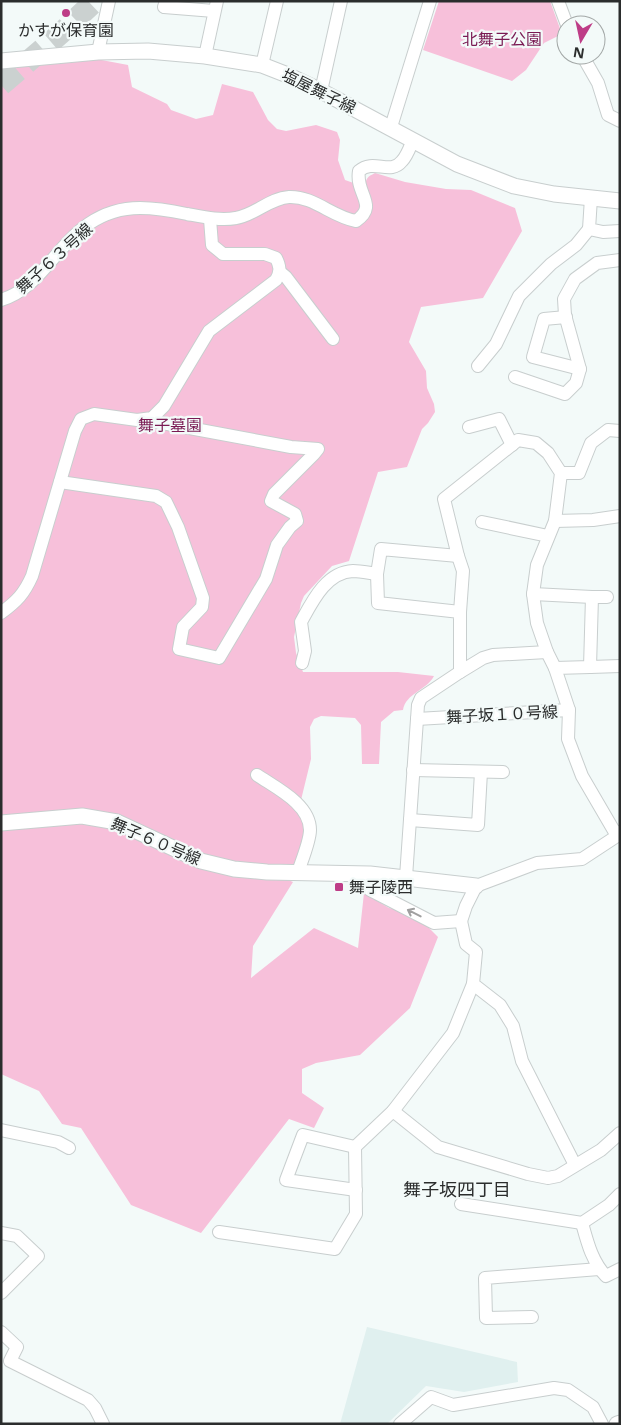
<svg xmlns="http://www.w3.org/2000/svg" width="621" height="1425" font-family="'Open Sans','Noto Sans JP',sans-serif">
<rect width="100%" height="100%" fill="#f3faf9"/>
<polygon fill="#e0f0ef" points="367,1327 517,1362 518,1382 464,1392 426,1386 387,1424 340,1424"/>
<g fill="#f7c0da">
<polygon points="439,1 550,1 562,34 544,43 526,70 512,81 423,50"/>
<path d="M91,58L128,65L132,87L167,104L171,110L196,119L213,115L222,84L253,92L268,120L277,129L286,131L316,125L337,132L340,140L338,160L345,180L365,187C366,178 367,177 375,173L405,182L446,189L471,190L515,208L522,231L483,298L421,307L409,342L426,371L427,388L434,404L435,412L428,423L422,429L407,467L378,472L349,561L332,566L304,596L301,603L294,637L296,653L303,672H398L434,676C426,691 406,693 403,710L394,711L381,722L379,764H362L361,725L355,718L321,716L314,719L310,727L311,759L301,800L308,828L295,868L276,875L293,882L253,946L251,978L314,928L358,948L364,893L389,908L414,913L438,937L410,1008L360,1055L316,1063L302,1069V1093L324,1108L314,1128L289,1119L201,1233L131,1205L81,1128L62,1124L39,1091L1,1074V66Z"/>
</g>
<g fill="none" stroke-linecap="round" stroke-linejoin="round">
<polyline stroke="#cbd1d0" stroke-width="22" stroke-dasharray="22 11" stroke-linecap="butt" points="1,85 60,34 95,1"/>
<g stroke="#c8cece" stroke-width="14">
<g id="minor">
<polyline points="166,1 164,7 214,11"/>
<polyline points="558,1 567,25"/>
<polyline points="98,52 109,1"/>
<polyline points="582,55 598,83 608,115 620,121"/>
<polyline points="205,56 217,1"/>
<polyline points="262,65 277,1"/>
<polyline points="321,91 341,1"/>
<polyline points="391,127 430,1"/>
<polyline points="591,198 589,229 603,232 620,231"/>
<polyline points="280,272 286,277 333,339"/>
<path d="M1,300C38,289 54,250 83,228C116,202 149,206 187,214C203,217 220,221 236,218C255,215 270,198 289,197C314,196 332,217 356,221C379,205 355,194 359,171C374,158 390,176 402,161C407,156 410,147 413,140"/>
<polyline points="566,317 544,319 533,357 580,369"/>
<polyline points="478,366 496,344 519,296 551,264 576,245 589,229"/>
<polyline points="515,377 565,394 576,383 580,369 565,315 564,299 575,279 597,263 620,260"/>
<polyline points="469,427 499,419 512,445"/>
<polyline points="561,473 579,473 591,443 608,430 620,431"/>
<polyline points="60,482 156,496 166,502 178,527 203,598 202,607 183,627 179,649 219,658 266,579 277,545 290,527 297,521 295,514 271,501 274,494 314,454 318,449 291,447 157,422 152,418"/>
<polyline points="555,521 593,520 620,516"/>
<polyline points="482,522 548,536"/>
<polyline points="458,556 463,571 460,612"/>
<polyline points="533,594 592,597 590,667 555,668"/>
<polyline points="592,597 607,597"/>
<path d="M1,613C17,601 24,594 32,576L75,431L81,419L94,414L137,420L152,418L164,406L209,331L276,280C281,271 280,266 276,258L265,254H223L212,245L210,219"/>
<path d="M302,663L305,651L301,622C312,602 326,572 353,571C361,571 369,573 377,574"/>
<polyline points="590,667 620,666"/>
<polyline points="460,672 483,658 493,655 547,652"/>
<polyline points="417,719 569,710"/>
<polyline points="413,770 503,772"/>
<path d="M257,775C276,788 310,804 310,830C310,841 302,860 298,872"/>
<polyline points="410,820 478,825 481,772"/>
<polyline points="370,874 370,890 434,923 461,921"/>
<polyline points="406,877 418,705 421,698 460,672 460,612 378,603 377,574 381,549 458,556 444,499 518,440 536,443 548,453 561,473 555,521 537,565 533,594 537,623 547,652 555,668 569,710 568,739 582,776 617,836"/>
<polyline points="461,921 466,944 476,952 473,984 500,1005 513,1026 522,1061 575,1165"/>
<polyline points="461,921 466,906 476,886 537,863 582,859 617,836 620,832"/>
<polyline points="393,1111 438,1147 528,1174 548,1178 558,1176 601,1150 620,1133"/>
<polyline points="1,1130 58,1142 69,1148"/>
<polyline points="355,1147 303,1135 286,1180 356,1190"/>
<polyline points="461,1204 582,1223 609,1205 620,1194"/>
<path d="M582,1223C587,1241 592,1262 606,1276L620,1269"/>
<polyline points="219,1232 335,1249 356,1214 355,1147 393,1111 453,1033 473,984"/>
<polyline points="1,1233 17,1236 38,1256 1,1293"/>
<polyline points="532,1317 486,1318 485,1278 599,1269"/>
<polyline points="1,1332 17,1347 10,1361 88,1400 95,1408 103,1424"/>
<polyline points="400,1424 431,1397 453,1405 554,1388 568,1390 593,1407 602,1424"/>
</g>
</g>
<g stroke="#c8cece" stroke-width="17">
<g id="tertiary">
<polyline points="1,61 98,52 148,51 205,56 262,65 285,74 321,91 457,164 514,186 554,194 620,201"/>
<polyline points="1,823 82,816 117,822 201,861 234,869 267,872 370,874 476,886"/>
<polyline points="617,1424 620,1423"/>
</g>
</g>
<use href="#minor" stroke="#fff" stroke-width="12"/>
<use href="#tertiary" stroke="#fff" stroke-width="15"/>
</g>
<defs><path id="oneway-shaft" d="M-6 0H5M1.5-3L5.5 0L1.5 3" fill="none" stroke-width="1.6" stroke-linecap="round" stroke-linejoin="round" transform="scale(1.25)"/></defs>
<use stroke="#a0a0a0" href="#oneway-shaft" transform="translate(414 913) rotate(-153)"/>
<g fill="#be3d87" stroke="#f3faf9" stroke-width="2">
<circle cx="66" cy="13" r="5"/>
<rect x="334" y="882" width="10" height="10" rx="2.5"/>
</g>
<g text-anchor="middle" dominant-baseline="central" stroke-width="4.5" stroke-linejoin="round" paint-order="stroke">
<g font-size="16" fill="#2b2d2d" stroke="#f3faf9">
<text x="66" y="30">かすが保育園</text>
<text x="349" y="887" text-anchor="start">舞子陵西</text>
</g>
<g font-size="16" fill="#7a1a53" stroke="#f3faf9">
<text x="502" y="39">北舞子公園</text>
<text x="170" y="425">舞子墓園</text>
</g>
<g font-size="16" fill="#2b2d2d" stroke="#f3faf9">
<text transform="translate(319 91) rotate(26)">塩屋舞子線</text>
<text transform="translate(54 258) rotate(-42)">舞子６３号線</text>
<text transform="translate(502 714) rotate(-3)">舞子坂１０号線</text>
<text transform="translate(156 841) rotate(23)">舞子６０号線</text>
</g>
<g font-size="18" fill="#2b2d2d" stroke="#f3faf9">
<text x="457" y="1189">舞子坂四丁目</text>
</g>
</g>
<rect width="621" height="1425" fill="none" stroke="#2b2d2d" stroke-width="5"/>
<g transform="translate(581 40) rotate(189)"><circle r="24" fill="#f3faf9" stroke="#a3a8a7"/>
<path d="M0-4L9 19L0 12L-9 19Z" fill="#be3d87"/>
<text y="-8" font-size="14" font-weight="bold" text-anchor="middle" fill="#2b2d2d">N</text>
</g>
</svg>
